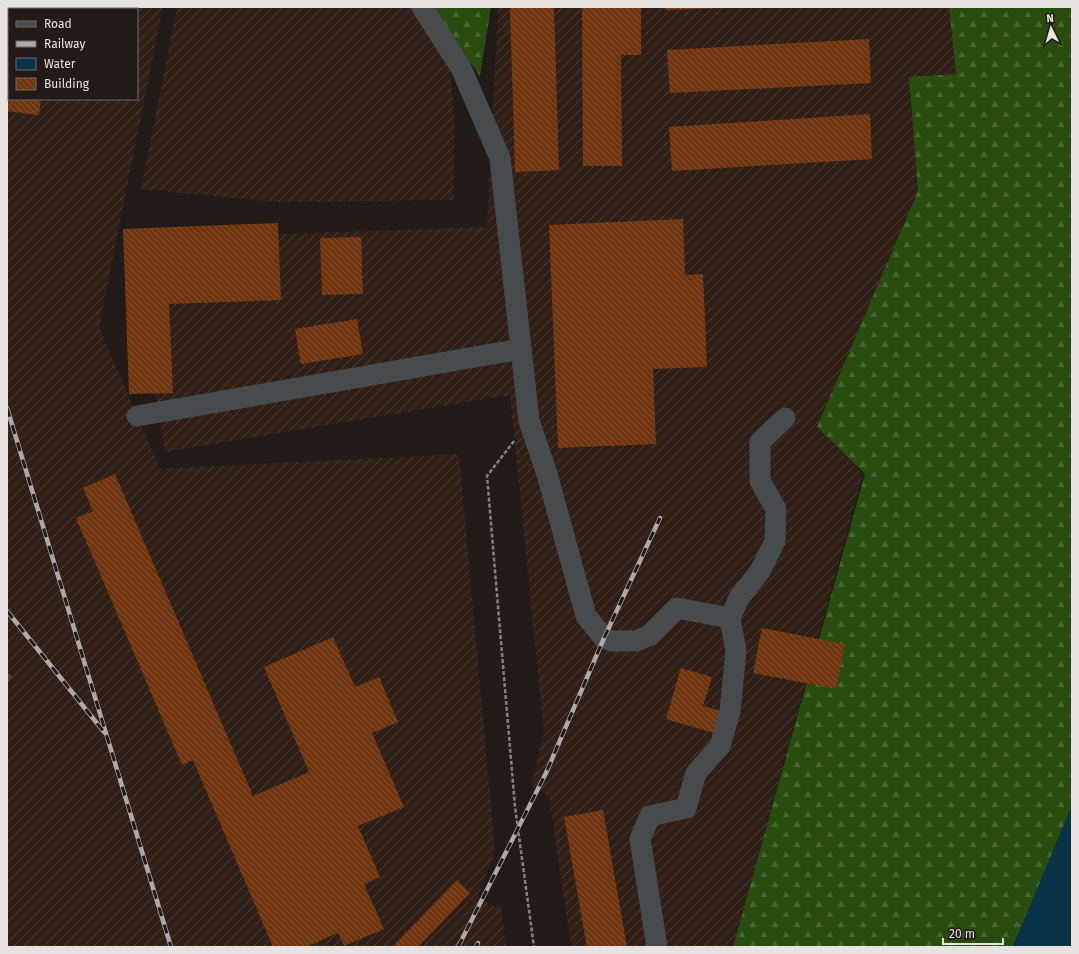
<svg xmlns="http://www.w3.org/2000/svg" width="1079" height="954" font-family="'Fira Sans',sans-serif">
<defs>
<pattern id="industrial-furrows" width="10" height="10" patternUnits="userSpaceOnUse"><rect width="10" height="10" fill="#2f1f16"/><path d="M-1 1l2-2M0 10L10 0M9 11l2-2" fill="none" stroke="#4d3f38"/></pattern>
<pattern id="forest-firs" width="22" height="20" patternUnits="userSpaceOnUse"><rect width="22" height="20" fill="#294c0f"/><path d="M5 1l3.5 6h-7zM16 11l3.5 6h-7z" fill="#486632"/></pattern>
<pattern id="building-back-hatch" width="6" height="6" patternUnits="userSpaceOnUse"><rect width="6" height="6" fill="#70340f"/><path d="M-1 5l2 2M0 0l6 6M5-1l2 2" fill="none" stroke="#845132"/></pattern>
</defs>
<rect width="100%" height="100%" fill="#211a17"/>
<g fill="url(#industrial-furrows)" fill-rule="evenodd">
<path d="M7,7H163L99,327L160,469L459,454L495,851L478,897L494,906L501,905L506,947H7ZM9,9H137V99H9Z"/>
<polygon points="177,7 412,7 450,71 455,124 454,200 275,202 141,189"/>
<polygon points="498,7 949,7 956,74 909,78 918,191 817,427 863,474 733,947 571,947 549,796 531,786 544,733 510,395 165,452 129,239 487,227"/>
</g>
<g fill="url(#forest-firs)">
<polygon points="431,7 491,7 480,76"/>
<polygon points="949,7 1072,7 1072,806 1013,947 733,947 865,474 817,427 918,191 909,77 956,74"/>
</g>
<polygon fill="#083348" points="1072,806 1072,947 1013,947"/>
<g fill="url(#building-back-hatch)">
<polygon points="510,7 554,7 559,170 515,172"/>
<polygon points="582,7 641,7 641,55 621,55 622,166 583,166"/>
<polygon points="665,7 727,7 727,8 665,10"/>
<polygon points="869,39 871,83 670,93 667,50"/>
<polygon points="7,47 9,47 9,99 41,99 39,115 7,111"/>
<polygon points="870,114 872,159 672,171 669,127"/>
<polygon points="683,219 685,275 703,274 707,367 653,369 656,444 558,448 549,225"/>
<polygon points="278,223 281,300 169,304 173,393 129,394 123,229"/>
<polygon points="361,237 363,294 322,295 320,238"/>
<polygon points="357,319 363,354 301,364 295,329"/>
<polygon points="115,474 253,796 309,772 264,667 333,637 355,687 379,677 398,722 372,733 404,807 358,826 380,877 364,884 384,929 344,946 338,933 306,947 273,947 193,760 182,765 76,518 93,511 83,488"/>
<polygon points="762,628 845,644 836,689 753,673"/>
<polygon points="681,668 712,677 703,706 721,711 714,733 666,719"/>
<polygon points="7,673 12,677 7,683"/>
<polygon points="603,810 627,947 587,947 564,817"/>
<polygon points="457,880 470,893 418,947 392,947"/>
</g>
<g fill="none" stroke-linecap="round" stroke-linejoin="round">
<polyline stroke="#86807e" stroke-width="2.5" stroke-dasharray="4 2" stroke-linecap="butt" points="514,441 487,476 515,807 534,947"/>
<g stroke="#484b4e" stroke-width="21">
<polyline points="422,7 461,68 500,158 529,421 547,474 586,616 604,638 612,641 636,641 650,635 677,608 730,618 736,651 730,711 720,746 696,773 686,808 650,816 640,839 657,947"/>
<polyline points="137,416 521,349"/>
<polyline points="730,618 739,598 760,571 775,541 776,509 760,481 760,442 785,418"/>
</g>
<g stroke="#aea8a6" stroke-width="4.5">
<g id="rail">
<polyline points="7,408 171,947"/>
<polyline points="7,611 104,732"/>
<polyline points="458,947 546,773 604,638 660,518"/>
<polyline points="476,947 478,943"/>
</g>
</g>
<use href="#rail" stroke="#211a17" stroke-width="3" stroke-dasharray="9" stroke-linecap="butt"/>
</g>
<rect width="1079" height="954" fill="none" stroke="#e8e3e1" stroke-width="16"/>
<rect x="8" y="8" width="130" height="92" fill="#211a17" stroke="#716a68"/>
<rect x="16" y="21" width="20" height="6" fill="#484b4e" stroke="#716a68"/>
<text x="44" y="28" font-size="12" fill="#e8e3e1">Road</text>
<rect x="16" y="41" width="20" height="6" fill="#aea8a6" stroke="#716a68"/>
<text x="44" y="48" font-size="12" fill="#e8e3e1">Railway</text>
<rect x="16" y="58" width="20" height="12" fill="#083348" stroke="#716a68"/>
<text x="44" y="68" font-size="12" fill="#e8e3e1">Water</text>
<rect x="16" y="78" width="20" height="12" fill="url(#building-back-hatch)" stroke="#716a68"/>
<text x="44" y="88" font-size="12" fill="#e8e3e1">Building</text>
<g transform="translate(1051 28) rotate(355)" stroke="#211a17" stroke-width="3" paint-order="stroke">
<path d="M0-3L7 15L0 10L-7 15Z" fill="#e8e3e1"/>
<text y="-6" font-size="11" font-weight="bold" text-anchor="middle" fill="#e8e3e1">N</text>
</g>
<path d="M943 938v6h60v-6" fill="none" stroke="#e8e3e1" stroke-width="2"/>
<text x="949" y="938" font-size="12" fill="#e8e3e1" stroke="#211a17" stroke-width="3" paint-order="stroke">20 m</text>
</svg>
